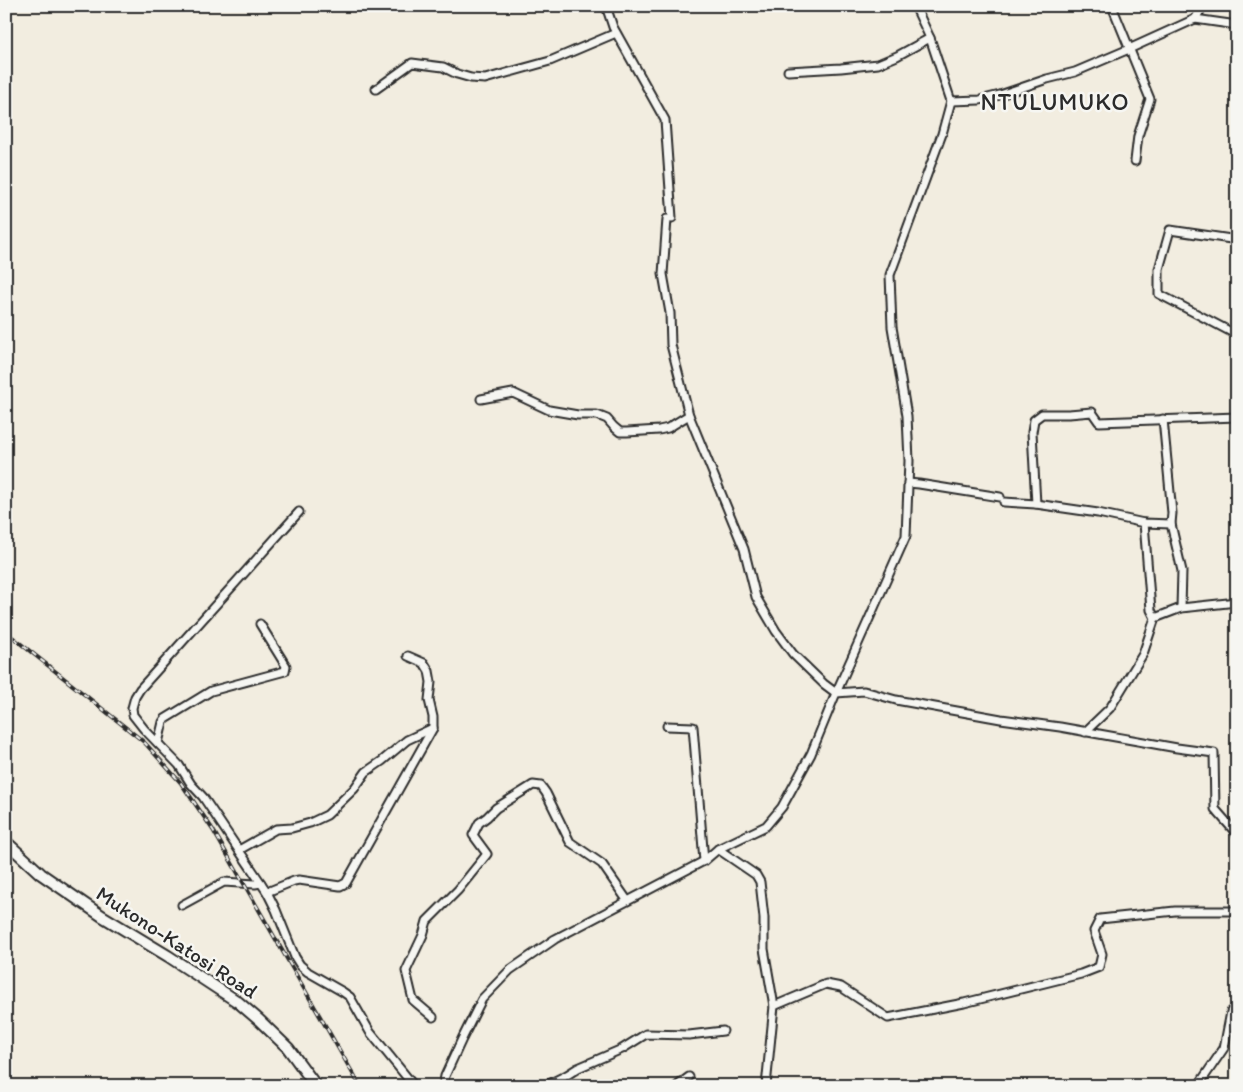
<svg xmlns="http://www.w3.org/2000/svg" width="1243" height="1092" font-family="Itim,sans-serif">
<rect width="100%" height="100%" fill="#f2ede0"/>
<filter id="ink" filterUnits="userSpaceOnUse"><feTurbulence type="fractalNoise" baseFrequency=".02" numOctaves="2"/><feDisplacementMap in="SourceGraphic" scale="10" xChannelSelector="R" yChannelSelector="G"/><feConvolveMatrix kernelMatrix="1 2 1 2 8 2 1 2 1" color-interpolation-filters="sRGB"/></filter>
<g filter="url(#ink)">
<g fill="none" stroke-linecap="round" stroke-linejoin="round">
<g stroke="#2b2b2b" stroke-width="11">
<g id="street">
<polyline points="606,6 613,27 665,120 672,218"/>
<polyline points="1112,6 1150,99 1138,136 1135,161"/>
<polyline points="1195,19 1237,25"/>
<polyline points="788,71 841,68 878,64 897,56 930,38"/>
<polyline points="376,89 412,63 443,67 457,74 471,78 485,79 550,61 616,33"/>
<polyline points="951,101 980,100 1000,95 1047,79 1075,72 1129,49 1195,19 1203,6"/>
<polyline points="667,219 663,274 670,313 671,345 689,415 744,549 756,597 776,631 793,654 824,684 836,693 864,691 896,700 1001,719 1060,727 1177,748 1214,753 1215,809 1237,834"/>
<polyline points="1237,243 1231,239 1170,230 1159,269 1159,294 1237,335"/>
<polyline points="481,399 513,393 549,410 578,415 597,415 607,419 614,427 620,432 627,432 659,430 668,428 689,415"/>
<polyline points="1163,419 1172,513 1171,524 1182,571 1181,608"/>
<polyline points="908,483 919,484 1000,497"/>
<polyline points="1004,502 1036,504 1098,513 1144,523 1171,524"/>
<polyline points="1036,504 1032,432 1034,420 1042,414 1069,414 1092,412 1099,422 1237,417"/>
<polyline points="299,512 140,689 135,697 132,708 133,715 144,729 179,765 191,784 203,797 267,892 276,910 295,957 300,965 308,972 343,992 350,997 370,1032 414,1086"/>
<polyline points="1155,618 1181,608 1237,602"/>
<polyline points="667,726 693,727 704,861"/>
<polyline points="1085,732 1110,708 1143,654 1155,618 1151,610 1144,523"/>
<polyline points="158,743 163,722 165,719 211,691 285,671 286,666 260,624"/>
<polyline points="718,849 756,875 760,882 764,918 764,949 774,1006 766,1086"/>
<polyline points="239,850 276,829 292,828 310,823 327,815 354,789 366,772 382,761 407,740 433,728"/>
<polyline points="267,892 294,881 299,880 340,886 346,883 433,728 433,717 429,700 431,682 429,671 424,663 408,656"/>
<polyline points="182,905 224,882 255,884 261,883"/>
<polyline points="774,1006 826,984 841,987 888,1018 964,1003 1081,974 1099,967 1102,954 1094,931 1100,919 1175,911 1237,911"/>
<polyline points="433,1017 413,1000 406,971 423,935 427,921 458,890 487,854 473,835 479,823 487,817 496,808 533,785 541,786 546,793 570,842 602,864 627,900"/>
<polyline points="443,1086 445,1076 462,1039 482,999 510,970 555,939 704,861 718,849 766,826 782,807 811,754 836,693 906,536 909,461 907,416 892,327 890,275 942,134 951,101 930,38 915,6"/>
<polyline points="545,1086 567,1075 578,1068 622,1049 646,1034 689,1035 723,1031"/>
<polyline points="677,1086 689,1077"/>
<polyline points="1198,1086 1224,1048 1231,1012 1236,1007 1237,1008"/>
</g>
</g>
<g stroke="#2b2b2b" stroke-width="14">
<polyline id="secondary" points="6,842 41,874 102,916 168,956 238,1002 259,1020 288,1048 316,1086"/>
</g>
<use href="#street" stroke="#f6f6f2" stroke-width="7"/>
<use href="#secondary" stroke="#f6f6f2" stroke-width="10"/>
<g stroke="#2b2b2b" stroke-width="4">
<polyline id="rail" points="6,632 144,742 181,783 213,830 360,1086"/>
</g>
<use href="#rail" stroke="#f6f6f2" stroke-width="2" stroke-dasharray="5.5" stroke-linecap="butt"/>
</g>
</g>
<g text-anchor="middle" dominant-baseline="central" stroke-width="5" stroke-linejoin="round" paint-order="stroke">
<g font-size="21" fill="#2b2b2b" stroke="#f6f6f2">
<text transform="translate(177 942) rotate(33)">Mukono-Katosi Road</text>
</g>
<g font-size="24" letter-spacing="1" fill="#2b2b2b" stroke="#f6f6f2">
<text x="1055" y="101">NTULUMUKO</text>
</g>
</g>
<rect width="1243" height="1092" fill="none" stroke="#f6f6f2" stroke-width="25"/>
<rect x="12" y="12" width="1218" height="1067" fill="none" stroke="#2b2b2b" stroke-width="2" filter="url(#ink)"/>
</svg>
